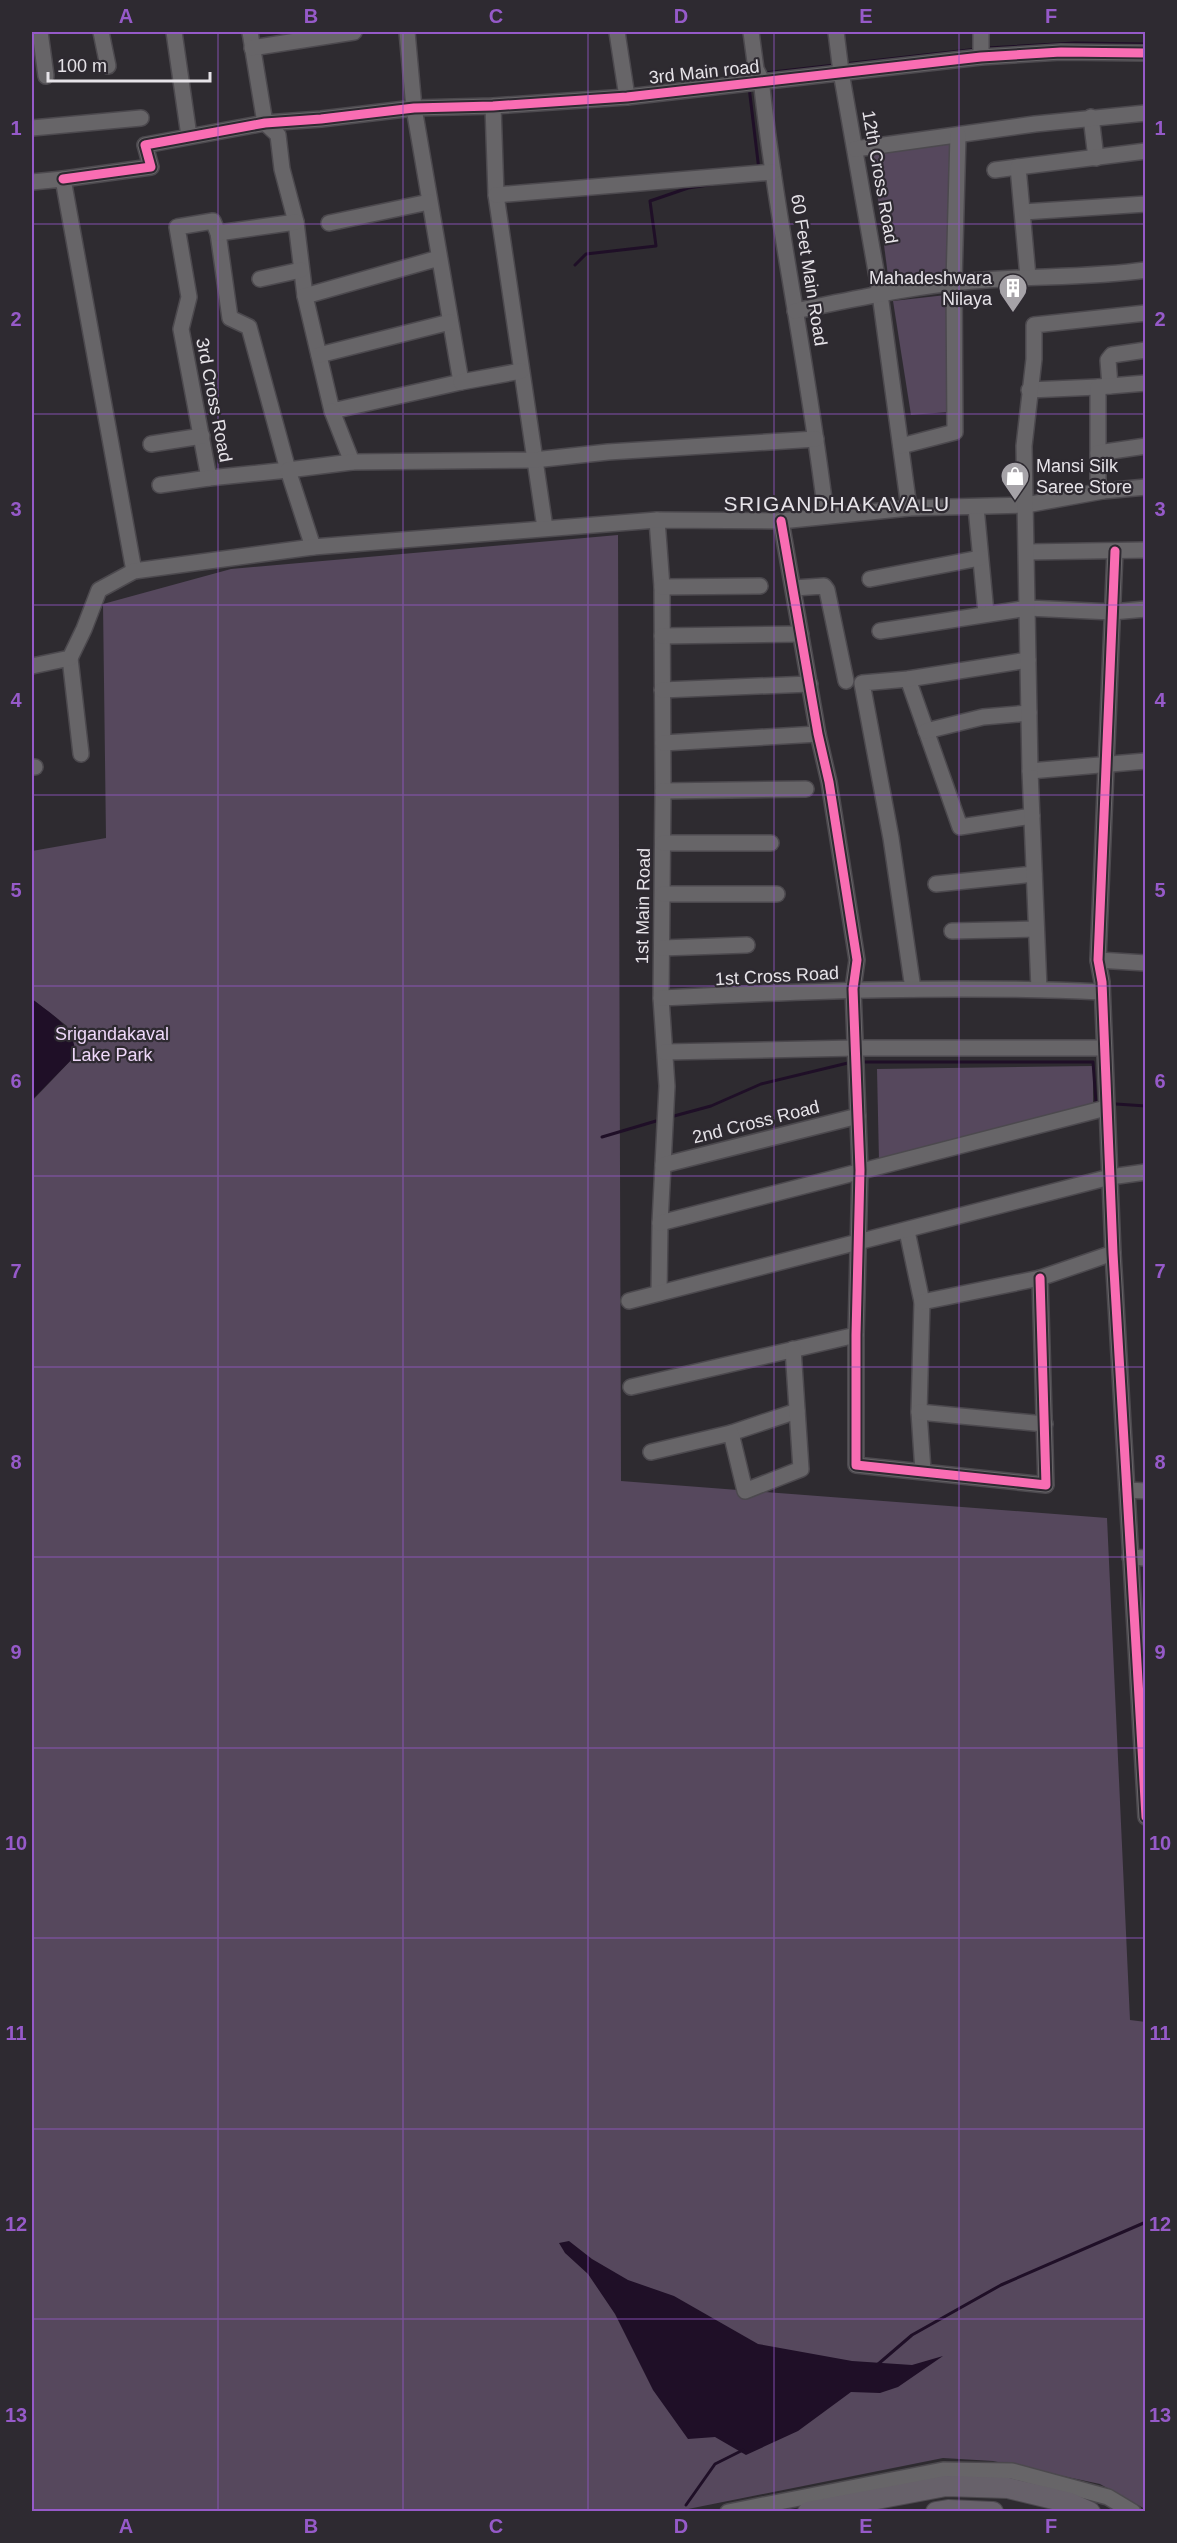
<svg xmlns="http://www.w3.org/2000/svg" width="1177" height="2543" font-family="Arial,sans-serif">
<rect width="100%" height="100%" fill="#2e2b30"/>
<g fill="#56485d">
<polygon points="953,143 949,277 889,283 872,154"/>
<polygon points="946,295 948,412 911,415 893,301"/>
<polygon points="618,535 621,1481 1107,1518 1130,2020 1146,2022 1145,2509 1100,2484 993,2461 943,2458 678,2511 32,2511 32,1101 74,1057 67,1026 32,999 32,851 106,838 103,604 231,569"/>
<polygon points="1093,1066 1093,1106 879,1161 877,1069"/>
</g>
<g fill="#1f0f27">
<path d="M32,999C51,1014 79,1029 74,1057L32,1100Z"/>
<polygon points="569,2241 592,2259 628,2280 674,2296 758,2344 852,2361 912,2365 943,2356 898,2387 880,2393 851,2392 798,2431 746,2455 715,2437 688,2439 653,2390 615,2314 588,2274 565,2253 559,2243"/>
</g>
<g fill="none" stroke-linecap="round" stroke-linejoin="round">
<g stroke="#1f0f27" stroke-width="3">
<polyline points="987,48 1075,43 1146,44"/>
<polyline points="844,64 978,49"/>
<polyline points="764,73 835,65"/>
<polyline points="749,87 759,170"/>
<polyline points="575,265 586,254 656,246 650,201 688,188 715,184"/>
<polyline points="865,1062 1093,1062 1096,1103"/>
<polyline points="1116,1104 1146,1106"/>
<polyline points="674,1116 711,1106 761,1084 852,1062"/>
<polyline points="602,1137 656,1121"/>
<polyline points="877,2365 912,2335 1001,2285 1146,2222"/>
<polyline points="686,2505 715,2464 743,2450"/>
</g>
<g stroke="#4c494e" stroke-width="18">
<g id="minor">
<polyline points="40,32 46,76"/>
<polyline points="101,32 108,66"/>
<polyline points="174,32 189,136"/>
<polyline points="250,32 265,123 278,135 282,169 296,222 305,296"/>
<polyline points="407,32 414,108 461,382 332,411 305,296 439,258"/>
<polyline points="617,32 627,97"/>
<path d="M751,32L756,69L761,79C777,226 809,369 826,516"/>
<polyline points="836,32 841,72 880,294 909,508"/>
<polyline points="981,32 981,57"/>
<polyline points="252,48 354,32"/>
<polyline points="493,106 496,195 545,528"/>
<polyline points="1091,117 1096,158"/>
<polyline points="32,128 141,118"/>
<polyline points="855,149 1035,124 1146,113"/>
<polyline points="995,170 1018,167"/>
<polyline points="63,179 151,167 145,145 265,123 321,119 414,108 493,106 627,97 981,57 1061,52 1146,53"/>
<polyline points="32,182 63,179 134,571"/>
<polyline points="496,195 773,172"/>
<polyline points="1023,212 1146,204"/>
<polygon points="213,221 218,233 230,318 249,327 288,470 209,478 181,329 189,297 177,227"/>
<polyline points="329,223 429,202"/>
<polyline points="218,233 296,222"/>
<polyline points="1028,277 1018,167 1146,151"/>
<polyline points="260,279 301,270"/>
<path d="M795,311C848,300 900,289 953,283C1017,275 1082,279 1146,270"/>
<polyline points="319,355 450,322"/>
<polyline points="461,382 521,371"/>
<polyline points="1110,386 1108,360 1112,355 1146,350"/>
<polyline points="1029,390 1098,387"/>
<polyline points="332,411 352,462"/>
<polyline points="151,444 202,436"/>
<polyline points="901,446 955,432 954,282 958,135"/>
<polyline points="1098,453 1098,387 1146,383"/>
<polyline points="160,485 209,478"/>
<polyline points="1103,491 1146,487"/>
<polyline points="976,507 986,613"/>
<polyline points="657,520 662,587 663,791 661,998 667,1086 660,1223 659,1293"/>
<polyline points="781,521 818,734 829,782 857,960 853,989 860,1170 856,1335 856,1465 1046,1485 1040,1278"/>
<polyline points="313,547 288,470 352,462 534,460 608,452 816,439"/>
<polyline points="1115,551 1098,960 1102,982 1113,1253 1146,1817"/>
<polyline points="1027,552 1146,550"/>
<polyline points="870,579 980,558"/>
<polyline points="662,587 760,586"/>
<polyline points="794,588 824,586 827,590 846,681"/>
<polyline points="880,631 1028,608 1112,612 1146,609"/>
<polyline points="662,636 801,634"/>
<polyline points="70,658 81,754"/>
<polyline points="32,666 70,658 84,629 99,590 134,571 313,547 657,520 781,521 909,508 1026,505 1103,491 1098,483 1098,453 1146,446"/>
<polyline points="908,679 960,827 1032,816"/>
<polyline points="662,690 810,684"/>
<polyline points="926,731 983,717 1029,713"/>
<polyline points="663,743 818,734"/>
<polyline points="32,767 35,767"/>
<polyline points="1030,771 1146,761"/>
<polyline points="663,791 806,789"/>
<polyline points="663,843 771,843"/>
<polyline points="936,884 1034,874"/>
<polyline points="663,894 777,894"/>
<polyline points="952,931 1036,929"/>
<polyline points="662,948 747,945"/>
<polyline points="1098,960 1146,963"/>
<polyline points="913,989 891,838 862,683 908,679 1028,660"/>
<polyline points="1039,989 1030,771 1024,446 1034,359 1034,325 1146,313"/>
<path d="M661,998C808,991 954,985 1101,992"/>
<polyline points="665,1052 856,1048 1103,1048"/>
<polyline points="663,1165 858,1116"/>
<polyline points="660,1223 1106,1108"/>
<polyline points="907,1231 922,1302 919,1412 923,1471"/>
<polyline points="629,1301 1110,1177 1146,1172"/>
<polyline points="922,1302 1040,1278 1113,1253"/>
<polyline points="631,1387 856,1335"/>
<polyline points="919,1412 1045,1424"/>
<polyline points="731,1433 797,1411"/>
<polyline points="651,1452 731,1433 745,1491 801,1469 793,1349"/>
<polyline points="1127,1490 1146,1491"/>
<polyline points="1130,1557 1146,1558"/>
<polyline points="728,2512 943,2470 1012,2471 1108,2497 1133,2512"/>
</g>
</g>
<g stroke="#4c494e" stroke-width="22">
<g id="major">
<polyline points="808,2512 946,2486 1008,2488 1070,2503 1090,2512"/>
<polyline points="936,2512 948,2510 993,2512"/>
</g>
</g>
<use href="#minor" stroke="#676568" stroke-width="15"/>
<use href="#major" stroke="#67616a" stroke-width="20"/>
<g stroke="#2e2a31" stroke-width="13">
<g id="cycleway">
<polyline points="63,179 151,167 145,145 265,123 321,119 414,108 493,106 627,97 981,57 1061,52 1146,53"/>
<polyline points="781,521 818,734 829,782 857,960 853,989 860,1170 856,1335 856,1465 1046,1485 1040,1278"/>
<polyline points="1115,551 1098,960 1102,982 1113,1253 1146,1817"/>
</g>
</g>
<use href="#cycleway" stroke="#f96db3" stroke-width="9"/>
</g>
<path fill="none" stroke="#965ac9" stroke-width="1.5" stroke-opacity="0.55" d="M218,32V2512M403,32V2512M588,32V2512M774,32V2512M959,32V2512M32,224H1146M32,414H1146M32,605H1146M32,795H1146M32,986H1146M32,1176H1146M32,1367H1146M32,1557H1146M32,1748H1146M32,1938H1146M32,2129H1146M32,2319H1146"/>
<defs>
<g id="building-pin" transform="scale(1.5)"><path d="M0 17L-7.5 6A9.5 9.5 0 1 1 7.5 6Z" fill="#a6a3a8" stroke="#2e2a31"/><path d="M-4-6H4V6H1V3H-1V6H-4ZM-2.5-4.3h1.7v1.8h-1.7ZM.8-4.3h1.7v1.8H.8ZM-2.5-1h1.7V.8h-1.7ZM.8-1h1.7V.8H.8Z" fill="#fff"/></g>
<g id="shop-pin" transform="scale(1.5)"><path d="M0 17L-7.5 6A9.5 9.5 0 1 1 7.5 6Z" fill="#a6a3a8" stroke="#2e2a31"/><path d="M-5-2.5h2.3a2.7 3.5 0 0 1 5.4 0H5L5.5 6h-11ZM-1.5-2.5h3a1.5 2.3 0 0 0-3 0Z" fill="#fff"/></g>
</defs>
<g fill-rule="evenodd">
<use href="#building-pin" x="1013" y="288"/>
<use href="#shop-pin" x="1015" y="476"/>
</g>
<g text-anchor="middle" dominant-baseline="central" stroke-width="4.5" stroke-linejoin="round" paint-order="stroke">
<g font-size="18" fill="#e6e3e8" stroke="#2e2a31">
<text transform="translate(704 72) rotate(-6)">3rd Main road</text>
<text transform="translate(880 177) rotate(80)">12th Cross Road</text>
<text transform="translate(809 270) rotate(81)">60 Feet Main Road</text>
<text transform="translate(214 400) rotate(79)">3rd Cross Road</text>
<text transform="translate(643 906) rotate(-89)">1st Main Road</text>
<text transform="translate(777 976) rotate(-3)">1st Cross Road</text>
<text transform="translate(756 1122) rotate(-14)">2nd Cross Road</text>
</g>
<g font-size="18" fill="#e6e3e8" stroke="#2e2a31" text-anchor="end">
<text x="992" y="278">Mahadeshwara<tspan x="992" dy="21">Nilaya</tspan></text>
<text x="1036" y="466" text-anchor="start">Mansi Silk<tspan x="1036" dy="21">Saree Store</tspan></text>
</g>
<g font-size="18" fill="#efd8fa" stroke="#2e2a31">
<text x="112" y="1034">Srigandakaval<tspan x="112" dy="21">Lake Park</tspan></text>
</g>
<g font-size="21" letter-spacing="1.5" fill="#e6e3e8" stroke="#2e2a31">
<text x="837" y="503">SRIGANDHAKAVALU</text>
</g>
</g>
<rect width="1177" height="2543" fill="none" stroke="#2e2a31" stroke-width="66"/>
<path d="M48 72v9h162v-9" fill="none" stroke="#e6e3e8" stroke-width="3"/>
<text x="57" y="72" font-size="18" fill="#e6e3e8" stroke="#2e2a31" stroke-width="4.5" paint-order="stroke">100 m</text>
<rect x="33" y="33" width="1111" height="2477" fill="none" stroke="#965ac9" stroke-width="2"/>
<g font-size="20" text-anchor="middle" font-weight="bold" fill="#965ac9">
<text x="126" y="23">A</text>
<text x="311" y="23">B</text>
<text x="496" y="23">C</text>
<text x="681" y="23">D</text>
<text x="866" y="23">E</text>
<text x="1051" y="23">F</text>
<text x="16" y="135">1</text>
<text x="1160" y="135">1</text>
<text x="16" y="326">2</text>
<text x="1160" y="326">2</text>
<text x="16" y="516">3</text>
<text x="1160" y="516">3</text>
<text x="16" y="707">4</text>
<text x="1160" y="707">4</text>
<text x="16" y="897">5</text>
<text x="1160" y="897">5</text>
<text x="16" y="1088">6</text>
<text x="1160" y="1088">6</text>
<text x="16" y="1278">7</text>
<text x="1160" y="1278">7</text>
<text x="16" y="1469">8</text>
<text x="1160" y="1469">8</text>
<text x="16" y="1659">9</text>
<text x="1160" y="1659">9</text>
<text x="16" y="1850">10</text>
<text x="1160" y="1850">10</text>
<text x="16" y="2040">11</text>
<text x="1160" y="2040">11</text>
<text x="16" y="2231">12</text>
<text x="1160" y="2231">12</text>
<text x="16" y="2422">13</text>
<text x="1160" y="2422">13</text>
<text x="126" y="2533">A</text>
<text x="311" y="2533">B</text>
<text x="496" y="2533">C</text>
<text x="681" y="2533">D</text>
<text x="866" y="2533">E</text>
<text x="1051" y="2533">F</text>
</g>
</svg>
